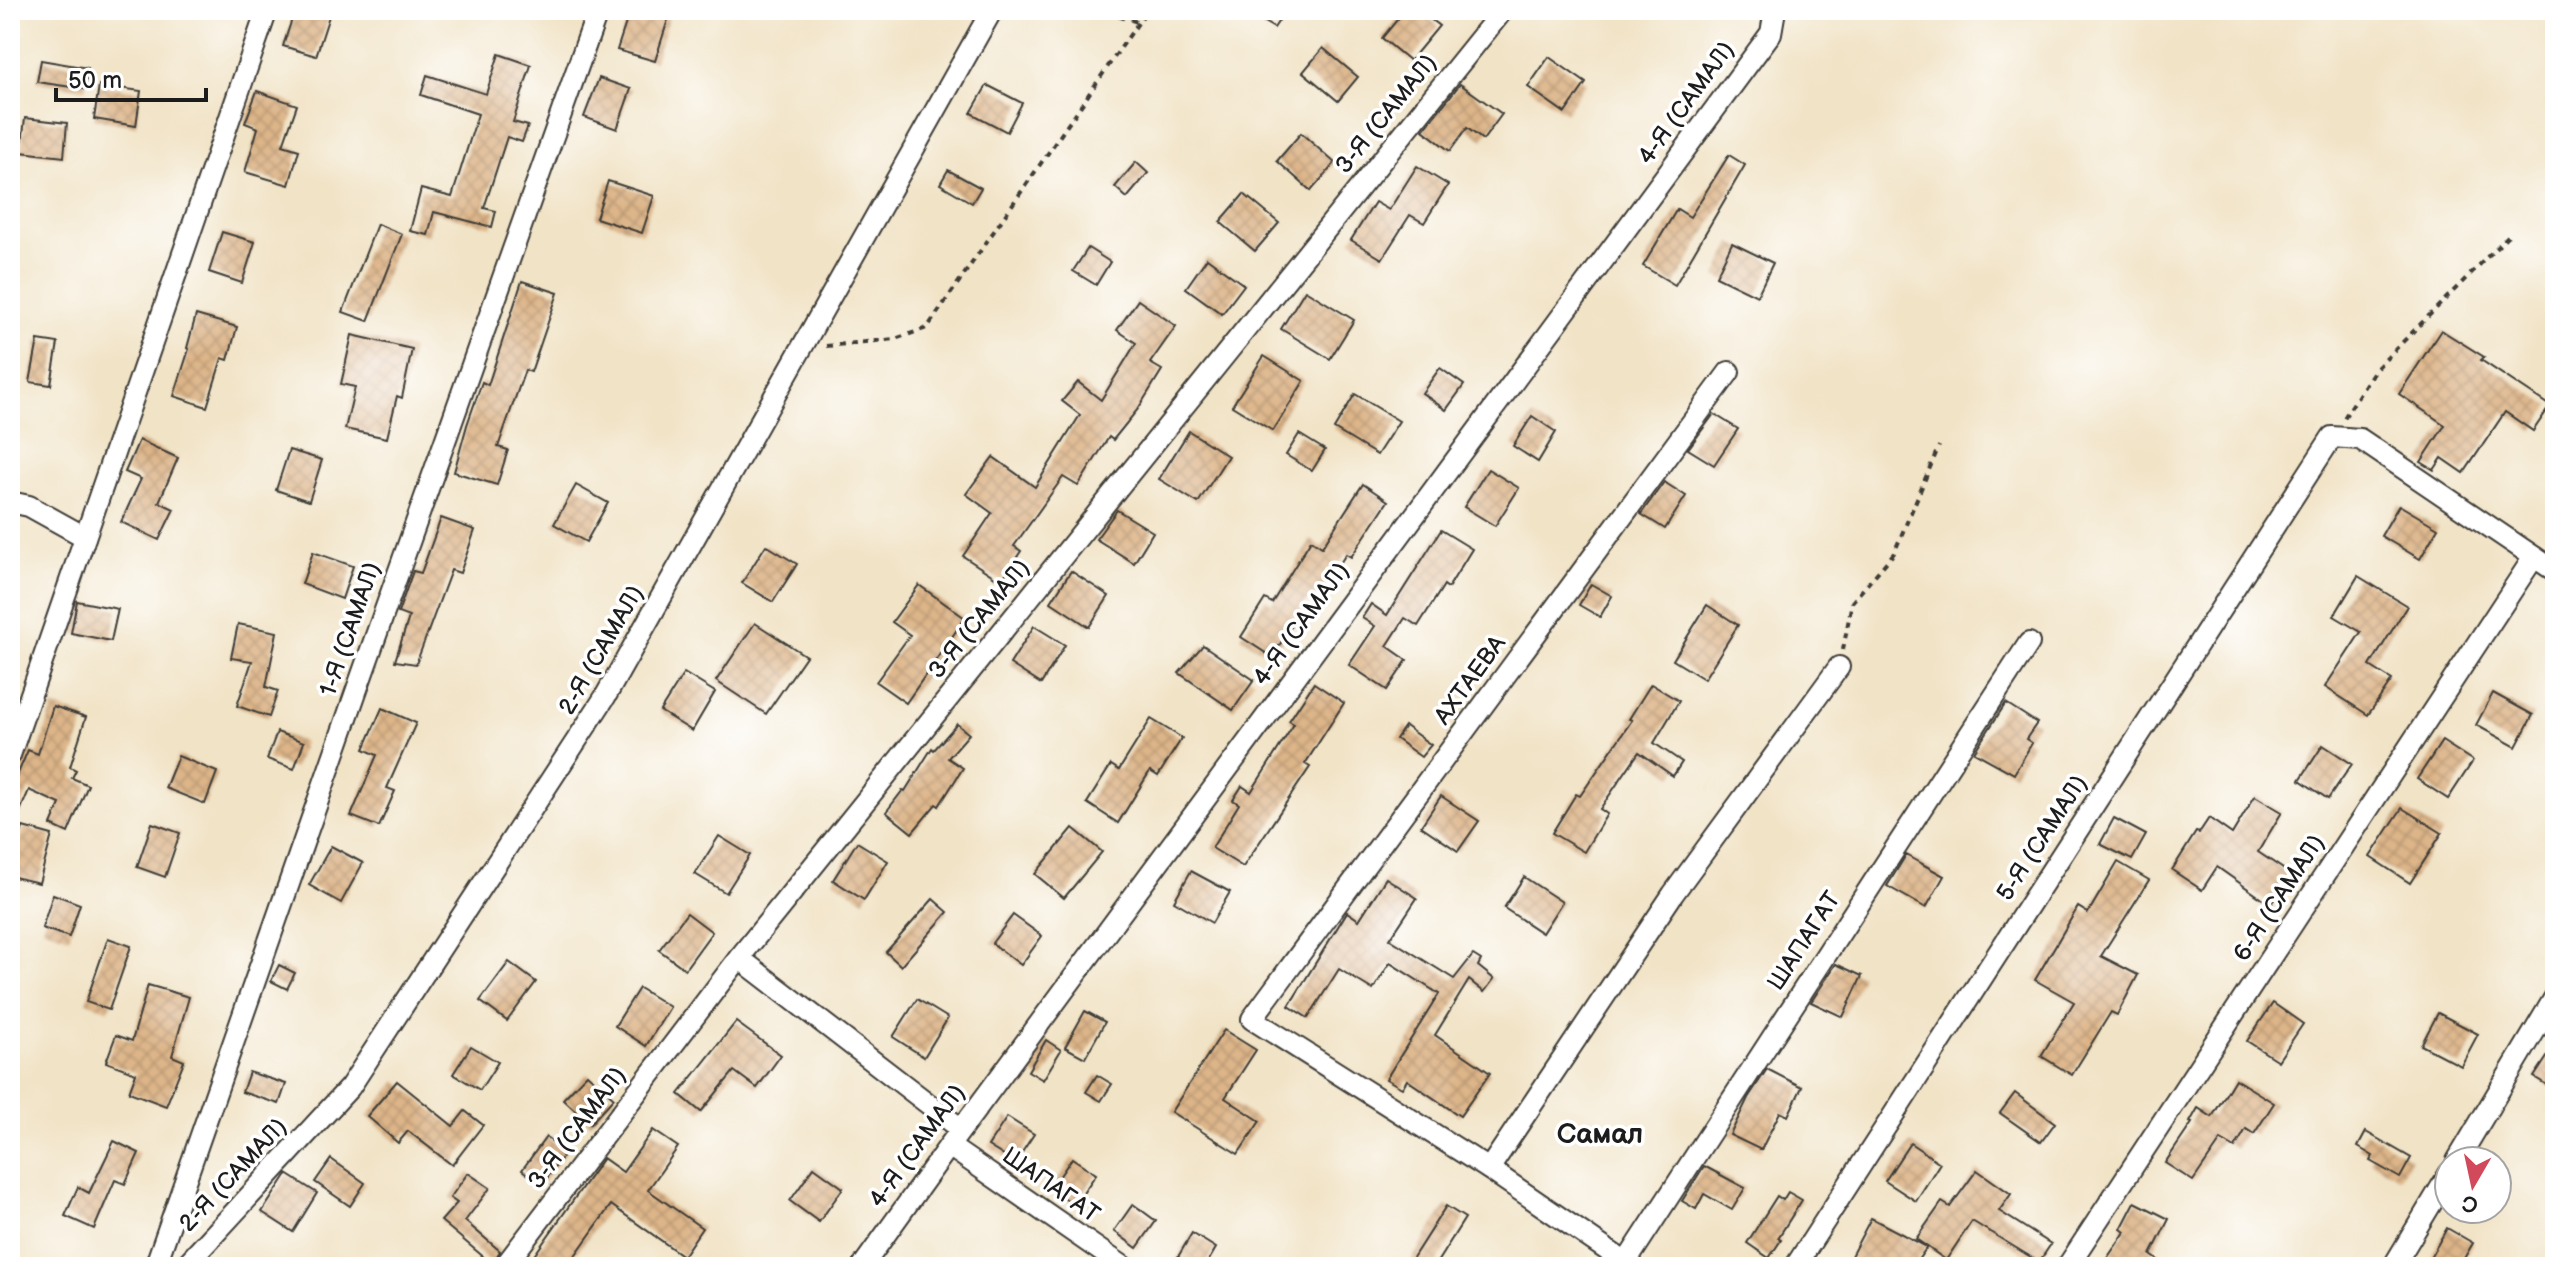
<svg xmlns="http://www.w3.org/2000/svg" width="2565" height="1277" font-family="'Balsamiq Sans',sans-serif">
<defs>
<pattern id="building-cross-hatch" width="8" height="8" patternUnits="userSpaceOnUse" patternTransform="scale(2)"><rect width="8" height="8" fill="#ddb589"/><path d="M0 0l8 8M0 8l8-8" fill="none" stroke="#bd9b76"/></pattern>
</defs>
<rect width="100%" height="100%" fill="#fff"/>
<filter id="ink" filterUnits="userSpaceOnUse"><feTurbulence type="fractalNoise" baseFrequency=".0125" numOctaves="2"/><feDisplacementMap in="SourceGraphic" scale="16" xChannelSelector="R" yChannelSelector="G"/><feConvolveMatrix kernelMatrix="1 2 1 2 8 2 1 2 1" color-interpolation-filters="sRGB"/></filter>
<filter id="wash" filterUnits="userSpaceOnUse"><feTurbulence type="fractalNoise" baseFrequency=".006" numOctaves="4" result="noise"/><feDisplacementMap in="SourceGraphic" scale="32" xChannelSelector="R" yChannelSelector="G"/><feGaussianBlur stdDeviation="1.8" result="paint"/><feColorMatrix in="noise" values="0 0 0 0 0 0 0 0 0 0 0 0 0 0 0 0 0 1.4 0 .05"/><feComposite in="paint" operator="in"/></filter>
<g filter="url(#wash)">
<rect width="100%" height="100%" fill="#f1e3c6"/>
<g id="blocks">
<g fill="url(#building-cross-hatch)">
<polygon points="295,10 310,10 329,16 316,56 283,46"/>
<polygon points="630,10 671,10 655,61 617,50"/>
<polygon points="1244,10 1286,10 1274,28"/>
<polygon points="1405,10 1419,10 1439,26 1410,61 1382,38"/>
<polygon points="1323,48 1358,77 1338,101 1303,72"/>
<polygon points="499,54 531,65 513,122 528,126 522,142 507,137 484,208 496,211 492,227 434,212 428,235 410,231 421,189 452,197 478,114 421,95 427,75 486,94"/>
<polygon points="1549,57 1586,83 1565,113 1528,87"/>
<polygon points="41,60 88,68 85,89 37,82"/>
<polygon points="599,78 631,89 617,129 584,117"/>
<polygon points="1460,84 1502,114 1483,140 1467,128 1450,151 1423,130"/>
<polygon points="99,85 141,91 136,126 94,119"/>
<polygon points="987,85 1022,103 1007,132 971,113"/>
<polygon points="257,91 297,105 283,145 299,150 289,185 245,172 258,128 245,123"/>
<polygon points="25,118 67,123 64,157 21,152"/>
<polygon points="1301,133 1335,163 1311,191 1277,161"/>
<polygon points="1729,155 1745,165 1675,285 1643,266 1677,209 1690,217"/>
<polygon points="1136,162 1148,173 1127,198 1115,187"/>
<polygon points="1417,166 1448,185 1424,223 1410,215 1382,259 1351,240 1375,202 1389,210"/>
<polygon points="948,170 981,188 972,203 940,184"/>
<polygon points="608,181 654,196 642,233 596,218"/>
<polygon points="1244,194 1279,223 1255,251 1220,222"/>
<polygon points="377,224 402,234 368,321 343,312"/>
<polygon points="222,232 255,242 242,283 209,272"/>
<polygon points="1732,243 1773,263 1757,296 1716,276"/>
<polygon points="1088,248 1110,262 1096,285 1073,271"/>
<polygon points="1207,258 1244,285 1222,314 1186,288"/>
<polygon points="522,281 558,293 531,372 525,370 498,447 508,450 497,485 454,472 467,425 482,382 488,385"/>
<polygon points="1305,290 1354,320 1330,359 1281,329"/>
<polygon points="1138,300 1176,326 1150,363 1162,370 1138,409 1113,440 1109,437 1078,486 1063,477 1014,546 1021,551 1001,581 963,556 992,513 966,494 993,457 1035,487 1080,415 1062,401 1078,382 1101,400 1136,343 1117,330"/>
<polygon points="196,315 237,327 228,360 222,358 207,407 174,396 189,349 187,348"/>
<polygon points="2441,330 2484,357 2481,360 2550,406 2533,431 2505,412 2464,473 2442,458 2434,470 2421,462 2445,425 2399,394"/>
<polygon points="352,335 412,349 402,398 397,396 387,438 345,429 355,387 341,384"/>
<polygon points="38,340 58,343 51,385 30,382"/>
<polygon points="1264,356 1304,381 1273,431 1232,406"/>
<polygon points="1440,368 1464,385 1446,410 1422,393"/>
<polygon points="1355,394 1399,421 1377,455 1334,429"/>
<polygon points="1714,414 1738,429 1714,465 1688,449"/>
<polygon points="1532,416 1556,432 1538,462 1513,446"/>
<polygon points="1189,431 1228,456 1198,503 1159,479"/>
<polygon points="1299,434 1325,450 1312,471 1286,455"/>
<polygon points="139,440 178,458 159,502 174,509 159,540 121,522 141,479 125,472"/>
<polygon points="289,450 322,460 309,501 276,490"/>
<polygon points="1488,469 1519,488 1495,526 1464,507"/>
<polygon points="1664,482 1686,496 1665,529 1641,514"/>
<polygon points="1363,484 1388,501 1351,557 1346,554 1318,597 1312,593 1272,657 1241,637 1265,599 1272,603 1311,540 1322,547"/>
<polygon points="576,485 608,503 586,542 554,524"/>
<polygon points="2399,505 2438,528 2420,559 2381,536"/>
<polygon points="1117,510 1153,532 1134,563 1096,539"/>
<polygon points="441,518 475,530 460,573 451,570 416,664 395,661 409,617 398,613 413,571 421,573"/>
<polygon points="1441,530 1472,549 1448,588 1444,585 1418,626 1405,618 1387,646 1407,660 1387,690 1349,665 1375,626 1362,618 1371,604 1387,615"/>
<polygon points="766,545 797,564 773,602 742,583"/>
<polygon points="313,552 353,566 342,599 302,584"/>
<polygon points="1071,571 1109,596 1089,627 1051,602"/>
<polygon points="2358,576 2407,606 2370,666 2392,680 2368,715 2325,687 2361,632 2334,616"/>
<polygon points="1591,584 1612,596 1600,617 1579,605"/>
<polygon points="919,585 965,618 906,703 876,682 910,635 892,622"/>
<polygon points="77,601 118,609 111,641 71,633"/>
<polygon points="1707,605 1738,625 1704,679 1673,660"/>
<polygon points="755,623 806,656 766,714 716,681"/>
<polygon points="238,624 277,632 266,687 278,691 269,717 237,706 252,661 231,658"/>
<polygon points="1034,626 1065,645 1041,684 1010,664"/>
<polygon points="1203,645 1254,680 1233,710 1179,673"/>
<polygon points="684,673 715,692 692,731 660,711"/>
<polygon points="1314,683 1344,703 1305,764 1310,767 1243,867 1212,848 1239,804 1233,800 1242,786 1251,792 1294,724 1289,721"/>
<polygon points="1651,684 1679,701 1654,743 1682,762 1673,776 1639,752 1600,809 1607,814 1584,852 1552,833 1576,794 1580,796 1632,720 1629,719"/>
<polygon points="2493,693 2533,715 2516,747 2476,725"/>
<polygon points="2006,703 2037,723 2026,739 2032,743 2014,774 1974,752"/>
<polygon points="53,706 86,717 70,767 76,770 72,778 88,785 68,833 51,825 60,804 29,790 10,835 10,792 28,750 38,754"/>
<polygon points="382,708 416,723 387,788 395,791 379,827 351,816 377,755 364,749"/>
<polygon points="1151,719 1182,738 1158,776 1150,771 1118,823 1087,803 1111,765 1119,770"/>
<polygon points="957,724 969,734 948,758 963,768 939,806 936,804 912,833 886,812 903,790 905,791 932,748 934,750"/>
<polygon points="1405,726 1431,745 1421,757 1396,739"/>
<polygon points="277,732 304,742 294,769 267,759"/>
<polygon points="2442,741 2473,761 2448,799 2417,779"/>
<polygon points="2323,745 2352,764 2328,799 2300,780"/>
<polygon points="178,756 217,772 205,804 165,788"/>
<polygon points="1441,796 1479,821 1458,851 1421,826"/>
<polygon points="2255,796 2282,812 2258,852 2292,875 2271,905 2217,867 2202,890 2172,870 2196,832 2199,833 2209,818 2232,834"/>
<polygon points="2402,808 2442,833 2410,883 2370,857"/>
<polygon points="2114,818 2146,835 2132,860 2100,844"/>
<polygon points="152,823 180,833 165,877 137,867"/>
<polygon points="23,827 52,835 39,883 10,876"/>
<polygon points="1073,828 1102,852 1064,898 1035,874"/>
<polygon points="719,836 750,855 726,893 695,874"/>
<polygon points="857,842 888,861 864,900 833,880"/>
<polygon points="331,846 363,863 341,903 309,885"/>
<polygon points="1906,855 1944,876 1926,908 1887,886"/>
<polygon points="2118,862 2149,880 2101,956 2138,975 2117,1015 2111,1012 2072,1075 2041,1056 2074,1002 2035,980 2078,907 2088,913"/>
<polygon points="1191,871 1230,892 1212,923 1174,901"/>
<polygon points="1524,877 1562,902 1542,933 1504,908"/>
<polygon points="1386,878 1417,898 1390,939 1454,979 1473,955 1481,960 1478,966 1494,979 1484,992 1469,980 1435,1035 1490,1073 1460,1116 1407,1080 1402,1088 1386,1079 1439,994 1390,963 1373,990 1339,969 1308,1018 1289,1006 1347,912 1359,920"/>
<polygon points="53,894 80,904 69,937 42,928"/>
<polygon points="933,899 948,912 901,966 886,952"/>
<polygon points="687,913 712,932 685,969 659,950"/>
<polygon points="1013,915 1042,936 1021,965 992,943"/>
<polygon points="108,938 131,946 109,1010 86,1002"/>
<polygon points="509,962 536,982 507,1021 480,1001"/>
<polygon points="1836,964 1862,976 1843,1017 1811,1002"/>
<polygon points="279,965 295,973 287,989 271,981"/>
<polygon points="148,985 189,997 172,1056 184,1061 166,1106 129,1092 136,1073 106,1062 116,1035 132,1041"/>
<polygon points="639,988 670,1007 646,1046 615,1026"/>
<polygon points="917,999 948,1018 924,1057 893,1037"/>
<polygon points="2273,1003 2303,1024 2278,1061 2247,1041"/>
<polygon points="1085,1011 1105,1022 1085,1058 1065,1047"/>
<polygon points="2438,1013 2478,1034 2461,1066 2421,1045"/>
<polygon points="736,1022 781,1055 757,1088 734,1071 701,1112 679,1094"/>
<polygon points="1224,1030 1256,1050 1225,1098 1260,1121 1238,1154 1171,1112"/>
<polygon points="1046,1040 1061,1050 1043,1080 1028,1071"/>
<polygon points="2555,1045 2555,1090 2534,1077"/>
<polygon points="471,1046 498,1062 480,1090 453,1074"/>
<polygon points="1767,1069 1802,1087 1788,1116 1780,1112 1761,1150 1730,1135 1748,1098"/>
<polygon points="249,1072 286,1084 279,1104 242,1092"/>
<polygon points="587,1074 614,1098 590,1124 563,1099"/>
<polygon points="1097,1075 1112,1084 1101,1101 1086,1092"/>
<polygon points="2235,1079 2274,1103 2254,1134 2246,1129 2235,1148 2221,1140 2193,1181 2165,1163 2192,1123 2190,1122 2198,1108 2212,1117"/>
<polygon points="397,1081 453,1126 465,1111 483,1125 452,1165 408,1131 398,1143 367,1116"/>
<polygon points="2015,1093 2055,1123 2041,1142 2000,1113"/>
<polygon points="1007,1117 1034,1134 1015,1163 988,1146"/>
<polygon points="653,1130 678,1147 648,1190 702,1228 683,1256 611,1205 574,1257 588,1267 526,1267 603,1158 623,1172"/>
<polygon points="2366,1132 2411,1158 2400,1178 2370,1161 2373,1156 2358,1147"/>
<polygon points="546,1137 566,1152 542,1185 522,1170"/>
<polygon points="114,1141 139,1153 125,1184 115,1180 94,1229 65,1216 78,1187 89,1193"/>
<polygon points="1910,1143 1940,1163 1916,1201 1885,1181"/>
<polygon points="1072,1158 1096,1174 1075,1205 1051,1189"/>
<polygon points="331,1159 365,1183 350,1206 315,1182"/>
<polygon points="1704,1166 1745,1188 1732,1210 1704,1194 1696,1209 1682,1201"/>
<polygon points="814,1167 843,1188 819,1222 790,1201"/>
<polygon points="1977,1170 2011,1194 1999,1211 2051,1244 2039,1262 1972,1221 1946,1260 1916,1239 1942,1202 1950,1207"/>
<polygon points="468,1173 490,1188 465,1221 500,1251 492,1264 441,1221 457,1203 450,1198"/>
<polygon points="287,1174 317,1193 293,1232 262,1212"/>
<polygon points="1788,1192 1802,1200 1778,1238 1781,1240 1769,1258 1747,1243 1777,1196 1783,1200"/>
<polygon points="2135,1202 2169,1219 2151,1255 2168,1267 2101,1267 2125,1232 2121,1229"/>
<polygon points="1133,1204 1156,1221 1137,1248 1114,1231"/>
<polygon points="1446,1206 1465,1218 1434,1267 1407,1267"/>
<polygon points="1871,1218 1927,1247 1913,1267 1867,1267 1850,1258"/>
<polygon points="2447,1228 2473,1243 2459,1267 2425,1267"/>
<polygon points="1192,1233 1216,1248 1205,1267 1172,1267"/>
</g>
</g>
</g>
<g filter="url(#ink)">
<use href="#blocks" fill-opacity="0" stroke="#3c3a36" stroke-width="2"/>
<g fill="none" stroke-linecap="round" stroke-linejoin="round">
<g stroke="#3c3a36" stroke-width="24">
<g id="street">
<polyline points="10,502 29,506 85,537"/>
<polyline points="10,755 267,10"/>
<polyline points="739,958 961,1129"/>
<polyline points="949,1146 1124,1267"/>
<polyline points="2457,1161 2555,997"/>
<polyline points="1489,1169 1673,894 1839,667"/>
<polyline points="1626,1263 1489,1169 1252,1019 1729,372"/>
<polyline points="155,1267 357,689 598,10"/>
<polyline points="184,1267 350,1087 605,697 992,10"/>
<polyline points="504,1267 739,958 1503,10"/>
<polyline points="862,1267 949,1146 1771,33 1775,10"/>
<polyline points="1623,1267 2029,643"/>
<polyline points="1795,1267 2332,437 2360,439 2555,571"/>
<polyline points="2067,1267 2534,557"/>
<polyline points="2393,1267 2449,1174"/>
</g>
</g>
<g stroke="#3c3a36" stroke-width="4" stroke-dasharray="6 6" stroke-linecap="butt">
<polyline points="1096,10 1138,22"/>
<polyline points="826,346 895,339 927,328 1147,10"/>
<polyline points="2344,418 2374,371 2512,232"/>
<polyline points="1843,650 1852,602 1894,553 1939,446"/>
</g>
<use href="#street" stroke="#fff" stroke-width="20"/>
</g>
</g>
<g text-anchor="middle" dominant-baseline="central" stroke-width="7" stroke-linejoin="round" paint-order="stroke">
<g font-size="24" fill="#1c1c1c" stroke="#fff">
<text transform="translate(1686 103) rotate(-54)">4-Я (САМАЛ)</text>
<text transform="translate(1386 114) rotate(-51)">3-Я (САМАЛ)</text>
<text transform="translate(979 619) rotate(-51)">3-Я (САМАЛ)</text>
<text transform="translate(1301 624) rotate(-54)">4-Я (САМАЛ)</text>
<text transform="translate(350 629) rotate(-71)">1-Я (САМАЛ)</text>
<text transform="translate(601 650) rotate(-60)">2-Я (САМАЛ)</text>
<text transform="translate(1470 680) rotate(-54)">АХТАЕВА</text>
<text transform="translate(2042 838) rotate(-57)">5-Я (САМАЛ)</text>
<text transform="translate(2279 898) rotate(-57)">6-Я (САМАЛ)</text>
<text transform="translate(1804 941) rotate(-57)">ШАПАГАТ</text>
<text transform="translate(577 1128) rotate(-53)">3-Я (САМАЛ)</text>
<text transform="translate(917 1146) rotate(-54)">4-Я (САМАЛ)</text>
<text transform="translate(233 1175) rotate(-47)">2-Я (САМАЛ)</text>
<text transform="translate(1051 1185) rotate(35)">ШАПАГАТ</text>
</g>
<g font-size="28" font-weight="bold" fill="#1c1c1c" stroke="#fff">
<text x="1600" y="1134">Самал</text>
</g>
</g>
<rect width="2565" height="1277" fill="none" stroke="#fff" stroke-width="40"/>
<g transform="translate(2473 1185) rotate(189)"><circle r="38" fill="#ffffff" stroke="#a4a4a4" stroke-width="2"/>
<path d="M0-6L14 30L0 20L-14 30Z" fill="#d1495b"/>
<text y="-12" font-size="22" font-weight="bold" text-anchor="middle" fill="#1c1c1c">С</text>
</g>
<path d="M56 88v12h150v-12" fill="none" stroke="#1c1c1c" stroke-width="4"/>
<text x="68" y="88" font-size="24" fill="#1c1c1c" stroke="#ffffff" stroke-width="6" paint-order="stroke">50 m</text>
</svg>
